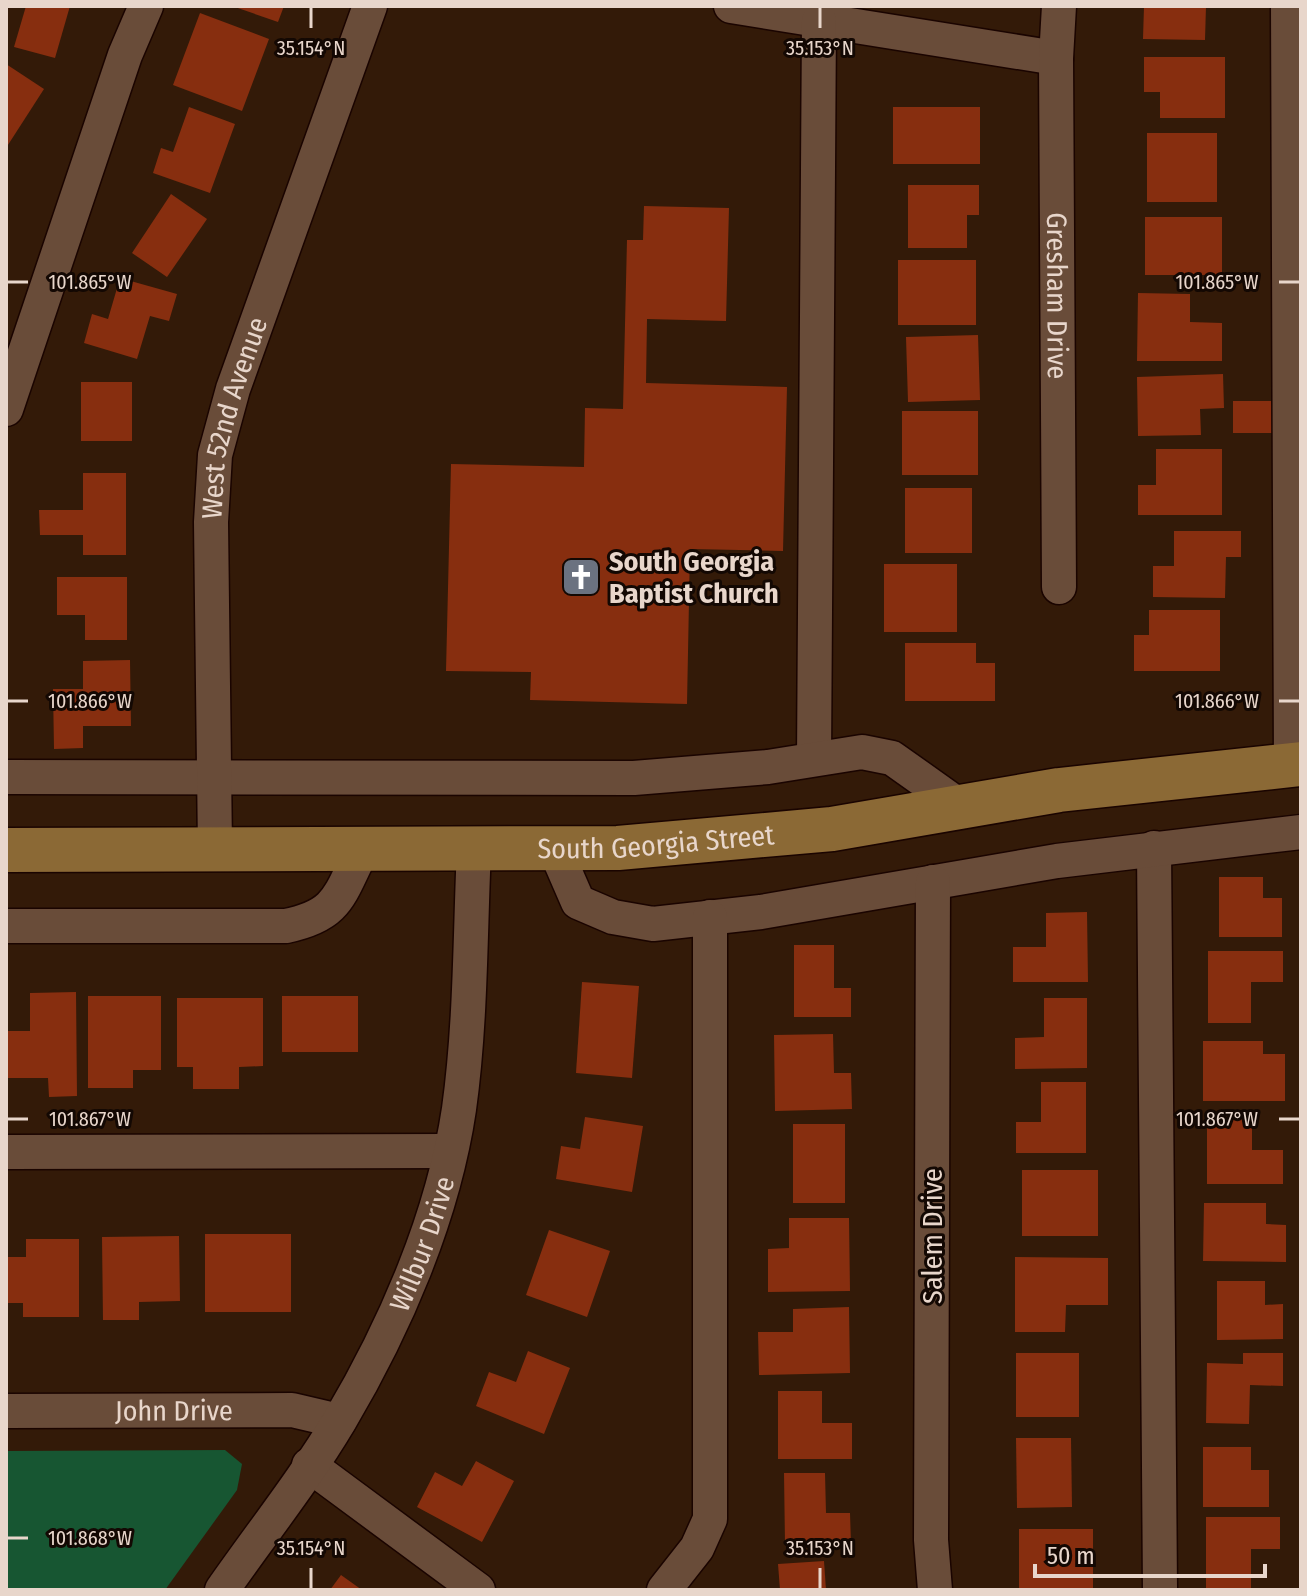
<svg xmlns="http://www.w3.org/2000/svg" width="1307" height="1596" font-family="'Fira Sans Condensed',sans-serif">
<rect width="100%" height="100%" fill="#331a08"/>
<polygon fill="#175632" points="225,1450 242,1464 237,1490 165,1590 6,1590 6,1451"/>
<g fill="#872e0f">
<polygon points="26,6 70,6 55,58 14,47"/>
<polygon points="232,6 284,6 278,22"/>
<polygon points="1144,6 1206,6 1205,40 1143,39"/>
<polygon points="200,13 269,39 242,111 173,85"/>
<polygon points="1144,57 1225,57 1225,118 1160,118 1160,92 1144,92"/>
<polygon points="6,64 44,89 6,148"/>
<polygon points="189,107 235,124 210,193 153,173 161,148 173,152"/>
<rect x="893" y="107" width="87" height="57"/>
<rect x="1147" y="133" width="70" height="69"/>
<polygon points="908,185 979,185 979,215 967,215 967,248 908,248"/>
<polygon points="171,194 207,219 167,277 132,253"/>
<polygon points="644,206 729,208 726,321 647,319 646,383 787,387 783,551 690,549 687,704 530,700 531,672 446,671 451,464 584,467 585,408 623,409 627,240 643,240"/>
<rect x="1145" y="217" width="77" height="58"/>
<rect x="898" y="260" width="78" height="65"/>
<polygon points="120,278 177,294 169,321 150,316 137,359 84,343 92,314 108,319"/>
<polygon points="1138,293 1190,294 1190,322 1222,323 1222,361 1137,361"/>
<polygon points="978,335 980,400 908,402 906,337"/>
<polygon points="1223,374 1224,408 1200,409 1201,435 1138,436 1137,377"/>
<rect x="81" y="382" width="51" height="59"/>
<rect x="1233" y="401" width="42" height="32"/>
<rect x="902" y="411" width="76" height="64"/>
<polygon points="1156,449 1222,449 1222,515 1138,515 1138,485 1156,485"/>
<polygon points="83,473 126,473 126,555 83,555 83,535 40,535 39,510 83,510"/>
<rect x="905" y="488" width="67" height="65"/>
<polygon points="1174,531 1241,531 1241,557 1226,557 1225,598 1153,597 1153,566 1174,566"/>
<rect x="884" y="564" width="73" height="68"/>
<polygon points="57,577 127,577 127,640 85,640 85,615 57,615"/>
<polygon points="1149,610 1220,610 1220,671 1134,671 1134,635 1149,635"/>
<polygon points="905,643 976,643 976,663 995,663 995,701 905,701"/>
<polygon points="130,660 131,726 83,726 83,748 54,749 53,689 83,689 83,661"/>
<polygon points="1219,877 1263,877 1263,898 1282,898 1282,937 1219,937"/>
<polygon points="1087,912 1088,982 1013,982 1013,947 1046,947 1046,913"/>
<polygon points="794,945 834,945 834,988 851,988 851,1017 794,1017"/>
<polygon points="1208,951 1283,951 1283,982 1251,982 1251,1023 1208,1023"/>
<polygon points="582,982 639,986 632,1078 576,1073"/>
<polygon points="76,992 77,1096 49,1097 48,1078 6,1078 6,1031 30,1031 30,993"/>
<polygon points="88,996 161,996 161,1070 133,1070 133,1088 88,1088"/>
<rect x="282" y="996" width="76" height="56"/>
<polygon points="177,998 263,998 263,1066 239,1067 239,1089 193,1089 193,1067 177,1067"/>
<polygon points="1044,998 1087,998 1087,1068 1015,1069 1015,1038 1044,1037"/>
<polygon points="833,1034 834,1073 851,1073 852,1109 775,1111 774,1035"/>
<polygon points="1203,1041 1263,1041 1263,1054 1285,1054 1285,1101 1203,1101"/>
<polygon points="1041,1082 1086,1082 1086,1153 1016,1153 1016,1122 1041,1122"/>
<polygon points="1207,1114 1252,1114 1252,1150 1283,1150 1283,1184 1207,1184"/>
<polygon points="585,1117 643,1126 632,1192 556,1179 561,1146 580,1149"/>
<rect x="793" y="1124" width="52" height="79"/>
<rect x="1022" y="1170" width="76" height="66"/>
<polygon points="1204,1203 1266,1203 1266,1224 1286,1225 1286,1262 1203,1261"/>
<polygon points="789,1218 849,1218 850,1291 768,1292 768,1249 789,1248"/>
<polygon points="549,1230 610,1251 587,1317 526,1295"/>
<rect x="205" y="1234" width="86" height="78"/>
<polygon points="179,1236 180,1301 139,1302 139,1320 103,1320 102,1237"/>
<polygon points="26,1239 79,1239 79,1317 23,1317 23,1303 6,1303 6,1257 26,1257"/>
<polygon points="1015,1257 1108,1258 1108,1305 1066,1305 1065,1332 1015,1332"/>
<polygon points="1217,1281 1265,1281 1265,1305 1283,1304 1283,1339 1217,1340"/>
<polygon points="849,1307 850,1373 759,1375 758,1332 793,1332 793,1309"/>
<polygon points="528,1351 570,1368 544,1434 476,1406 489,1372 516,1382"/>
<rect x="1016" y="1353" width="63" height="64"/>
<polygon points="1243,1353 1283,1353 1283,1386 1250,1385 1249,1424 1206,1423 1207,1363 1243,1364"/>
<polygon points="778,1391 822,1391 822,1423 852,1423 852,1459 778,1459"/>
<polygon points="1016,1438 1071,1438 1072,1507 1017,1508"/>
<polygon points="1203,1447 1251,1447 1251,1470 1269,1470 1269,1507 1203,1507"/>
<polygon points="476,1461 514,1481 482,1542 417,1507 435,1472 462,1486"/>
<polygon points="784,1473 825,1473 826,1513 850,1513 851,1544 785,1544"/>
<polygon points="1206,1517 1280,1517 1280,1549 1251,1549 1251,1590 1206,1590"/>
<rect x="1019" y="1529" width="74" height="61"/>
<polygon points="824,1561 826,1590 780,1590 778,1564"/>
<polygon points="341,1575 362,1590 330,1590"/>
</g>
<g fill="none" stroke-linecap="round" stroke-linejoin="round">
<g stroke="#1a0400" stroke-width="37">
<g id="minor">
<polyline points="731,6 1056,58"/>
<path id="s1" d="M1059,6L1056,58L1059,587"/>
<polyline points="1288,6 1291,765"/>
<polyline points="6,409 125,55 146,6"/>
<polyline points="814,759 819,21"/>
<polyline points="6,777 634,778 768,767 862,752 892,758 961,807"/>
<polyline points="1154,848 1160,1590"/>
<path id="s2" d="M215,849L211,522L215,455L233,389L370,6"/>
<polyline points="555,849 578,902 613,917 653,924 761,912 1057,861 1301,832"/>
<polyline points="933,882 931,1540 935,1590"/>
<path d="M6,926H286C339,915 339,895 362,850"/>
<polyline points="6,1152 449,1151"/>
<path id="s3" d="M6,1411L292,1410L339,1421"/>
<polyline points="309,1465 478,1590"/>
<path id="s4" d="M222,1590C261,1534 305,1479 340,1420C395,1327 443,1217 459,1109C471,1023 470,935 474,848"/>
<polyline points="664,1590 697,1548 710,1519 710,917"/>
</g>
</g>
<g stroke="#1a0400" stroke-width="47">
<g id="major">
<path id="s5" d="M6,850L618,848L832,829L1059,790L1301,764"/>
</g>
</g>
<use href="#minor" stroke="#694c39" stroke-width="34"/>
<use href="#major" stroke="#8b6935" stroke-width="44"/>
</g>
<path fill="none" stroke="#e8d6cb" stroke-width="3" d="M311,8V28M820,8V28M8,282H28M1279,282H1299M8,701H28M1279,701H1299M8,1119H28M1279,1119H1299M8,1538H28M311,1568V1588M820,1568V1588"/>
<defs>
<g id="church-square" transform="scale(2)"><rect x="-9" y="-9" width="18" height="18" rx="4" fill="#6b7280" stroke="#130803"/><path d="M-1.2-6h2.4v3.5h3.3v2.4h-3.3V6h-2.4V-.1h-3.3v-2.4h3.3Z" fill="#fff"/></g>
</defs>
<g fill-rule="evenodd">
<use href="#church-square" x="581" y="577"/>
</g>
<g text-anchor="middle" dominant-baseline="central" stroke-width="6" stroke-linejoin="round" paint-order="stroke">
<g font-size="28" fill="#e8d6cb" stroke="#130803">
<text stroke="none"><textPath href="#s1" startOffset="290">Gresham Drive</textPath></text>
<text stroke="none"><textPath href="#s2" startOffset="434">West 52nd Avenue</textPath></text>
<text stroke="none"><textPath href="#s5" startOffset="650">South Georgia Street</textPath></text>
<text transform="translate(932 1236) rotate(-90)">Salem Drive</text>
<text stroke="none"><textPath href="#s4" startOffset="402">Wilbur Drive</textPath></text>
<text stroke="none"><textPath href="#s3" startOffset="168">John Drive</textPath></text>
</g>
<g font-size="28" font-weight="bold" fill="#e8d6cb" stroke="#130803" text-anchor="start">
<text x="609" y="561">South Georgia<tspan x="609" dy="32">Baptist Church</tspan></text>
</g>
</g>
<g font-size="20" text-anchor="middle" fill="#e8d6cb" stroke="#130803" stroke-width="6" stroke-linejoin="round" paint-order="stroke">
<text x="311" y="55">35.154°N</text>
<text x="820" y="55">35.153°N</text>
<text x="1217" y="289">101.865°W</text>
<text x="90" y="289">101.865°W</text>
<text x="1217" y="708">101.866°W</text>
<text x="90" y="708">101.866°W</text>
<text x="1217" y="1126">101.867°W</text>
<text x="90" y="1126">101.867°W</text>
<text x="90" y="1545">101.868°W</text>
<text x="311" y="1555">35.154°N</text>
<text x="820" y="1555">35.153°N</text>
</g>
<rect width="1307" height="1596" fill="none" stroke="#e8d6cb" stroke-width="16"/>
<path d="M1035 1564v12h230v-12" fill="none" stroke="#e8d6cb" stroke-width="4"/>
<text x="1047" y="1564" font-size="24" fill="#e8d6cb" stroke="#130803" stroke-width="6" paint-order="stroke">50 m</text>
</svg>
